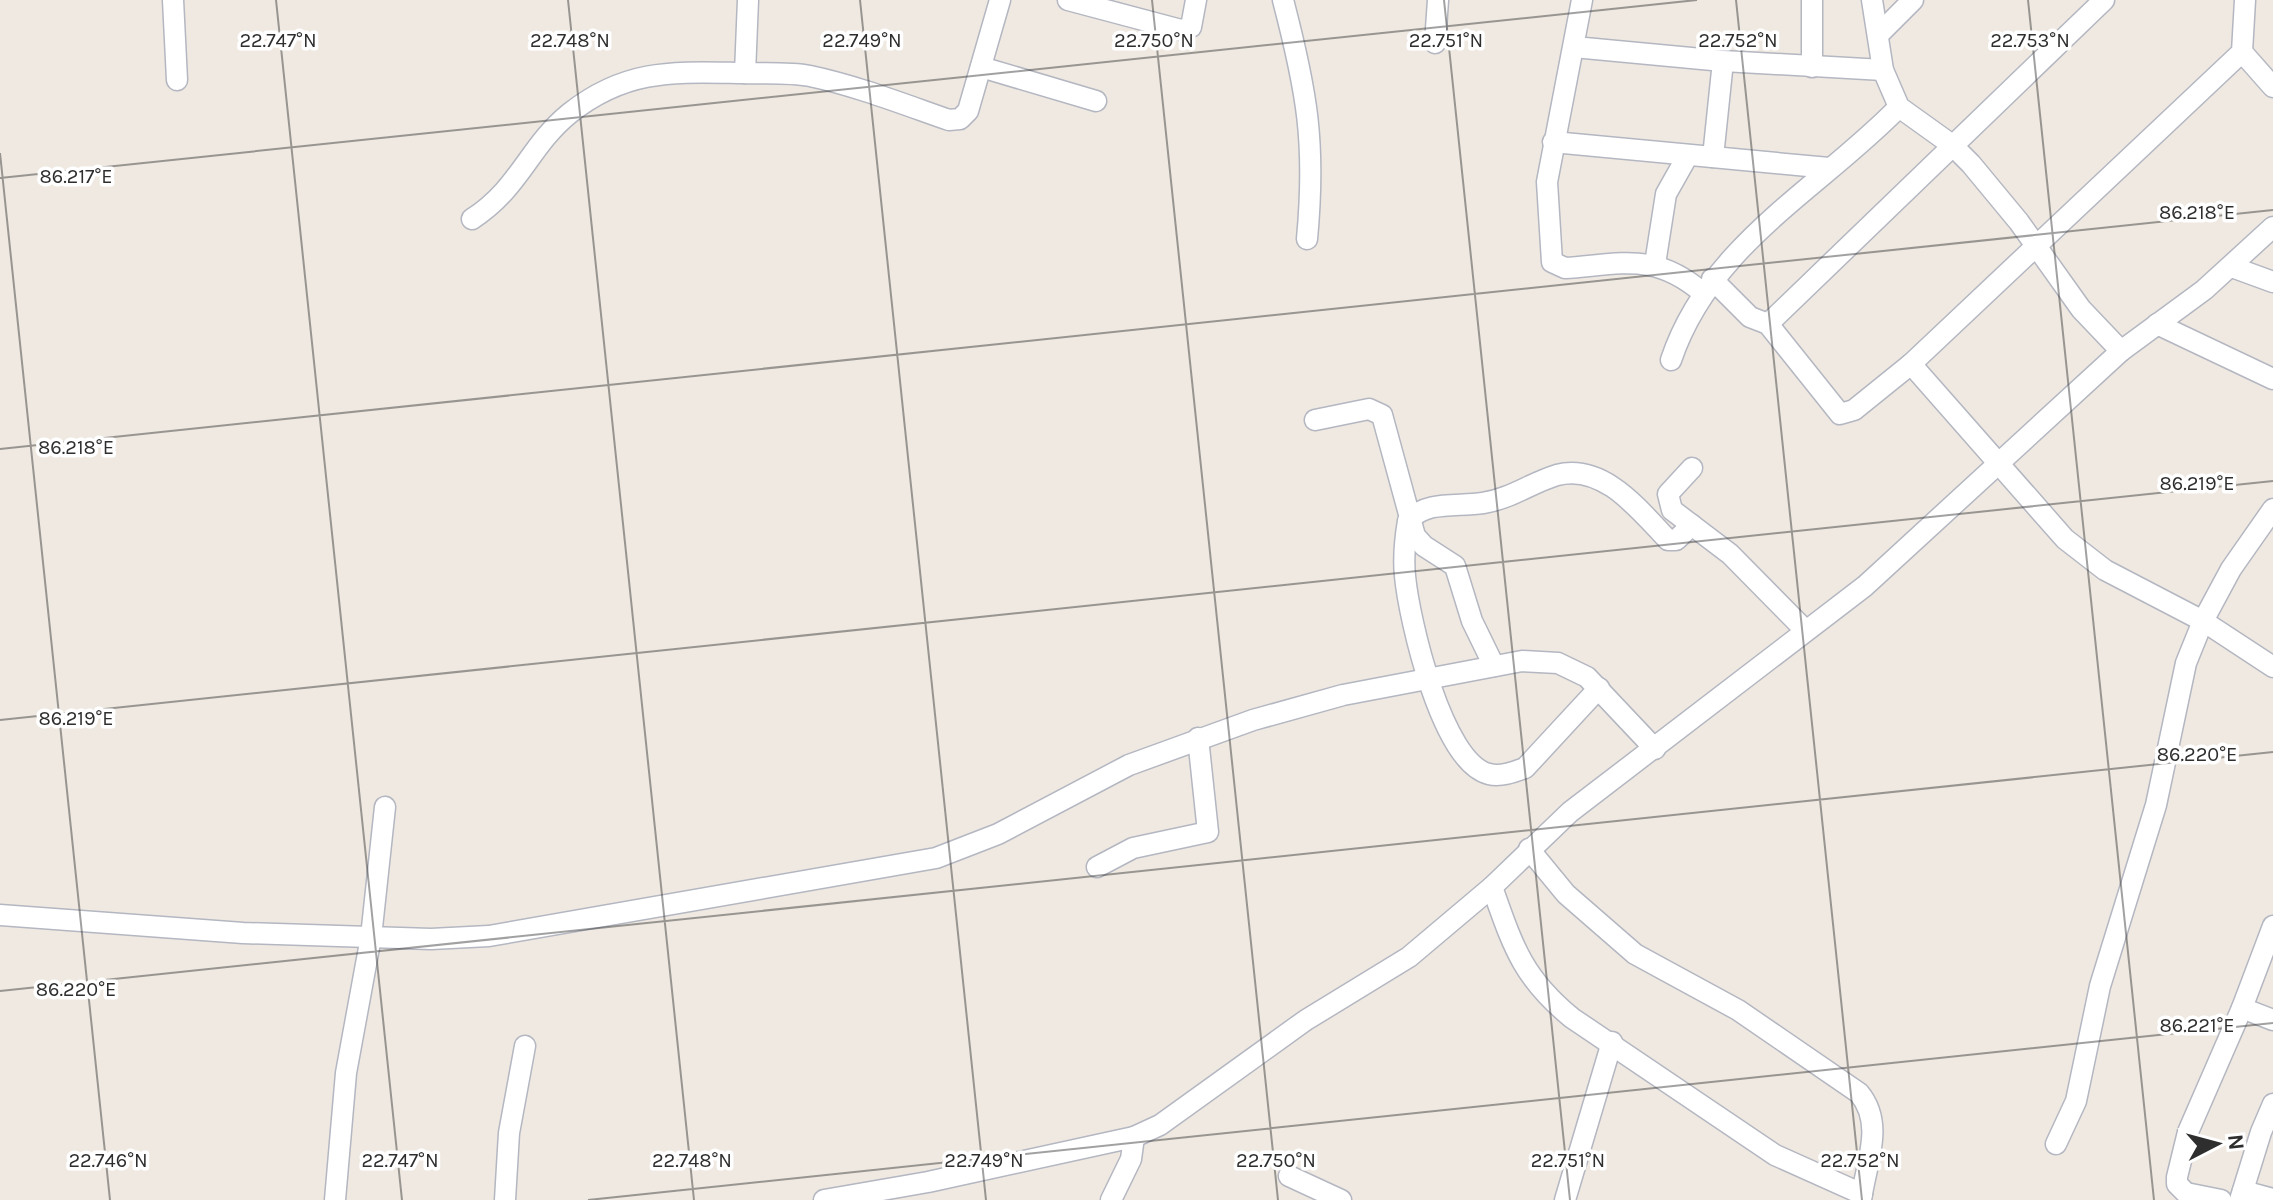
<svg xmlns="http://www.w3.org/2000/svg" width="2273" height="1200" font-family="Karla,sans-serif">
<rect width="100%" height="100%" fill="#efe9e1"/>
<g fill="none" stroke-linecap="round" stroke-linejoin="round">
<g stroke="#b4b7c1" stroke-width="23">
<g id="street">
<polyline points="173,0 177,80"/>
<polyline points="1068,0 1181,30 1191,27 1196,0"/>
<path d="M1283,0C1307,92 1316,143 1307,239"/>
<path d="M1582,0L1547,182L1552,262L1565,268C1623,264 1655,252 1703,293"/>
<polyline points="1812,0 1812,67"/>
<polyline points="1872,0 1883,70 1899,107 1952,145 1971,164 2019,222 2081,309 2121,351"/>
<polyline points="2245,0 2242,52 1911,364 2065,539 2105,570 2203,621 2273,667"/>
<polyline points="1878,35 1913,0"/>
<polyline points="1435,43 1438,0"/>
<polyline points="1574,47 1723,61 1883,70"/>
<polyline points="2242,52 2273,87"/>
<polyline points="981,67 1096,101"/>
<polyline points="745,73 748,0"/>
<polyline points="1553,142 1829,168"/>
<polyline points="1713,157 1723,61"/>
<path d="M472,219C520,188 529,146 570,113C627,68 675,72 743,73C765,74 788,72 810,76C857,86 903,104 949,120L960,119L968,111L1000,0"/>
<polyline points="1655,264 1666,194 1688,155"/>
<polyline points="2232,267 2273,282"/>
<polyline points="1712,279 1750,317 1768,324 1840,414 1854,410 1911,364"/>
<polyline points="1768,324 2104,0"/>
<polyline points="2157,324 2273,379"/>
<path d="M1671,360C1710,244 1818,190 1899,107"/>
<polyline points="1315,420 1369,409 1382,415 1415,536 1424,546 1455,566 1472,621 1494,666"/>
<polyline points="1692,468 1668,494 1672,510 1730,554 1805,630"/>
<path d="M1599,688L1525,768C1514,772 1501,777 1489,774C1442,763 1409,619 1405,576C1403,557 1405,539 1408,521C1427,500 1456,507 1483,503C1510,499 1531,483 1557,475C1604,463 1640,511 1668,540H1676L1692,525"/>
<path d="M1529,849L1566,894L1635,954L1738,1010L1859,1093C1885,1124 1866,1163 1861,1200"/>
<polyline points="1097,867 1133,848 1208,832 1198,738"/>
<path d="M1492,887C1513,946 1522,977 1572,1018L1775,1155L1862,1194"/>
<polyline points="0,915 243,933 431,939 489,936 936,858 998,834 1129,765 1253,720 1343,695 1522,661 1558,663 1587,677 1655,749"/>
<polyline points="2273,926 2242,1008 2273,1020"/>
<polyline points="2056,1144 2076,1101 2100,986 2156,805 2186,663 2203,621 2231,569 2273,509"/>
<polyline points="1289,1176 1341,1200"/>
<polyline points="2243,1191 2273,1199"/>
<polyline points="335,1200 346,1073 371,937 385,807"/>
<polyline points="505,1200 509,1133 525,1046"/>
<polyline points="824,1200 928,1182 1134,1137 1160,1125 1306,1020 1409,957 1492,887 1570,812 1865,586 2121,351 2204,290 2273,227"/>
<polyline points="1111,1200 1131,1159 1134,1137"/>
<polyline points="1565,1200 1612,1042"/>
<polyline points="2221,1200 2186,1193 2177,1184 2177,1177 2188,1132 2242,1008"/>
<polyline points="2240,1200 2261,1132 2273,1104"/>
</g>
</g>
<use href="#street" stroke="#fff" stroke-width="20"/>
</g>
<path fill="none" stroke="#2e2e2e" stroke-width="2" stroke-opacity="0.45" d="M276,0L402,1200M568,0L694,1200M860,0L986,1200M1152,0L1278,1200M1444,0L1570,1200M1736,0L1862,1200M2028,0L2154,1200M0,153L110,1200M0,178L1697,0M0,449L2273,210M0,720L2273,481M0,991L2273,752M588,1200L2273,1023"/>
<g font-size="20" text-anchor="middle" fill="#2e2e2e" stroke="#fff" stroke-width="7" stroke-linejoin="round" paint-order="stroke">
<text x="278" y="47">22.747°N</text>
<text x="570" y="47">22.748°N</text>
<text x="862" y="47">22.749°N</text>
<text x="1154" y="47">22.750°N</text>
<text x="1446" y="47">22.751°N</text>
<text x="1738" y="47">22.752°N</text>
<text x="2030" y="47">22.753°N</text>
<text x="76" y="183">86.217°E</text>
<text x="2197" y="219">86.218°E</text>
<text x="76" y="454">86.218°E</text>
<text x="2197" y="490">86.219°E</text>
<text x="76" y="725">86.219°E</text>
<text x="2197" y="761">86.220°E</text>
<text x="76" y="996">86.220°E</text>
<text x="2197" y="1032">86.221°E</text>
<text x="108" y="1167">22.746°N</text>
<text x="400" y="1167">22.747°N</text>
<text x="692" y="1167">22.748°N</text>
<text x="984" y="1167">22.749°N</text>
<text x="1276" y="1167">22.750°N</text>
<text x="1568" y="1167">22.751°N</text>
<text x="1860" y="1167">22.752°N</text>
</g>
<g transform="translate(2217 1144) rotate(84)" stroke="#ffffff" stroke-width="6" paint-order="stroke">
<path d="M0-6L14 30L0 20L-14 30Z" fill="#2e2e2e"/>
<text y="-12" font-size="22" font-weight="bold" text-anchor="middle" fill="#2e2e2e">N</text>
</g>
</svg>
